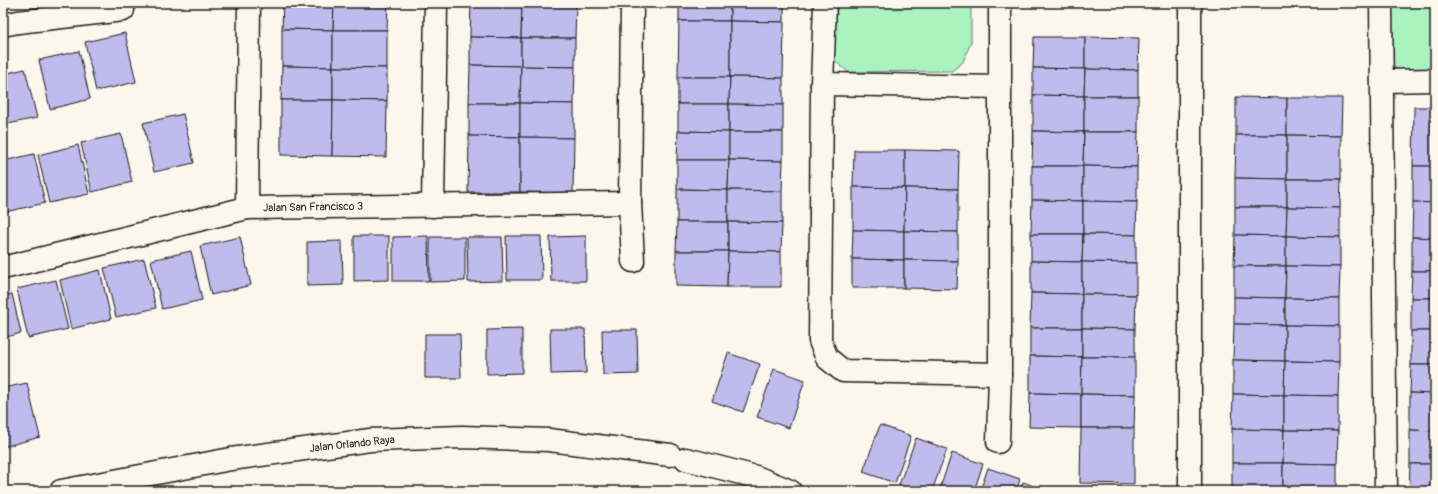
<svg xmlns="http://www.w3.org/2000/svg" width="1438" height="494" font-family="Pangolin,sans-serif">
<rect width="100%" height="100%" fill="#fbf7ec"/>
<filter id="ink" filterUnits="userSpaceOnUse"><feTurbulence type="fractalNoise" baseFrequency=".025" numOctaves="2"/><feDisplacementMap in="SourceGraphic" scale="8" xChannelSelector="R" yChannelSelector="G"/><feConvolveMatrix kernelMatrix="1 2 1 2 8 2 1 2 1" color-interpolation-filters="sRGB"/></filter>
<g filter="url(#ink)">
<g fill="#aaf2be" stroke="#63876d">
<polygon points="829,3 971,3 971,42 963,62 952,71 848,72 834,60 829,49"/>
<polygon points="1388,3 1435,3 1435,76 1404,75 1390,63"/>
</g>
<g fill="#c0bbed" stroke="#1c1c1c">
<polygon points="283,3 334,3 333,30 282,29"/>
<polygon points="334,3 388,3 387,30 333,30"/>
<polygon points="471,3 522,3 521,38 470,37"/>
<polygon points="522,3 576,3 576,4"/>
<polygon points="522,3 576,4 575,38 521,38"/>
<rect x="679" y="3" width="51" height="18"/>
<polygon points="730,3 784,3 784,22 730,21"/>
<polygon points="679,21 730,21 730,77 678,77"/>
<polygon points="730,21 784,22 783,78 730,77"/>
<polygon points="282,29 333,30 333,67 282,66"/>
<polygon points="333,30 387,30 387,68 333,67"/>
<polygon points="125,33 136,82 96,91 85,42"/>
<polygon points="470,37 521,38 521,66 470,65"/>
<polygon points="1034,37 1085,37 1085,69 1033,68"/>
<polygon points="1085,37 1139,38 1138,70 1085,69"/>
<polygon points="521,38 575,38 575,67 521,66"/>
<polygon points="79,51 90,99 50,109 39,60"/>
<polygon points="470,65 521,66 520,103 469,103"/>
<polygon points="282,66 333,67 333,100 281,100"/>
<polygon points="521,66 575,67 574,104 520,103"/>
<polygon points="333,67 387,68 387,101 333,100"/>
<polygon points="1033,68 1085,69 1084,96 1033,95"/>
<polygon points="25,69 37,118 3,125 3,74"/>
<polygon points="1085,69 1138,70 1138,96 1084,96"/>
<polygon points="678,77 730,77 729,104 678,104"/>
<polygon points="730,77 783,78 783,105 729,104"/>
<polygon points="1033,95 1084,96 1084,132 1033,131"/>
<rect x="1084" y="96" width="54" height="36"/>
<polygon points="1236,97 1287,98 1287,135 1236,135"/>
<polygon points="1287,98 1342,98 1341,136 1287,135"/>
<polygon points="281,100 333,100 332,156 281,155"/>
<polygon points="333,100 387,101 386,157 332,156"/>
<polygon points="469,103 520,103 520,137 469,136"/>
<polygon points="520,103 574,104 574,138 520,137"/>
<polygon points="678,104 729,104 729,132 678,131"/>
<polygon points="729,104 783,105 783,132 729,132"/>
<polygon points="1414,107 1435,107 1435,166 1413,166"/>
<polygon points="183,114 194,163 154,172 143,123"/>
<polygon points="678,131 729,132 729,160 677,160"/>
<polygon points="1033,131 1084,132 1083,166 1032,166"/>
<polygon points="729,132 783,132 783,161 729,160"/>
<polygon points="1084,132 1138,132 1137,167 1083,166"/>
<polygon points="121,134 132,182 92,192 81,143"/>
<polygon points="1236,135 1287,135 1287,179 1235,178"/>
<polygon points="1287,135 1341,136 1341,179 1287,179"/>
<polygon points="469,136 520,137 520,192 468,192"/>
<polygon points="520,137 574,138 573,193 520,192"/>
<polygon points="78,145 89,194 49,203 38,155"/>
<polygon points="854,150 905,150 905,188 853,187"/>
<polygon points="905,150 959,151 958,189 905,188"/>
<polygon points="34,154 45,203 5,212 3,203 3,161"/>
<polygon points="677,160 729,160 728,190 677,189"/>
<polygon points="729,160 783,161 782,191 728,190"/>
<polygon points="1032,166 1083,166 1083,201 1032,200"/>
<polygon points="1083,166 1137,167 1137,202 1083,201"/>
<polygon points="1413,166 1435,166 1435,203 1413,202"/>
<polygon points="1235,178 1287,179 1287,207 1235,207"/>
<polygon points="1287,179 1341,179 1340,208 1287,207"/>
<polygon points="853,187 905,188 904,231 853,230"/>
<polygon points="905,188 958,189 958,232 904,231"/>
<polygon points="677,189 728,190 728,222 677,222"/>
<polygon points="728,190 782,191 782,223 728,222"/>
<polygon points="1032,200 1083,201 1083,234 1031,234"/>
<polygon points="1083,201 1137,202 1136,235 1083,234"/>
<polygon points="1413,202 1435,203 1435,238 1412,237"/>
<polygon points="1235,207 1287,207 1286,236 1235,235"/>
<polygon points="1287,207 1340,208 1340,237 1286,236"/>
<polygon points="677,222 728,222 728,251 676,251"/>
<polygon points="728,222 782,223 781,252 728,251"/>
<polygon points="853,230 904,231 904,260 852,259"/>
<polygon points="904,231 958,232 958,261 904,260"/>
<polygon points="1031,234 1083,234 1082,262 1031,261"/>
<polygon points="1083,234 1136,235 1136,263 1082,262"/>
<polygon points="1235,235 1286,236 1286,266 1234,266"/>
<polygon points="354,236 389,236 389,280 354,281"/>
<polygon points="428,236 429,281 393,281 393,237"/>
<polygon points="506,236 541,236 542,280 507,280"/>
<polygon points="586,236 586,281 551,281 550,237"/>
<polygon points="1286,236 1340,237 1340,267 1286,266"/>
<polygon points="240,237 251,285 211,295 200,246"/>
<polygon points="430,237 465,237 465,281 430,282"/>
<polygon points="467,237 502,237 503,281 468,282"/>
<polygon points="1412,237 1435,238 1435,271 1412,271"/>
<polygon points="342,241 343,285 307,286 307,242"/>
<polygon points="191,251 202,300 162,309 151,260"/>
<polygon points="676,251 728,251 727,287 676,286"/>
<polygon points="728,251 781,252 781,287 727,287"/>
<polygon points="144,259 156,308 116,317 104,268"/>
<polygon points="852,259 904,260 904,288 852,288"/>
<polygon points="904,260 958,261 957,289 904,288"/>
<polygon points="1031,261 1082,262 1082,294 1031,293"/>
<polygon points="1082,262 1136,263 1136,295 1082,294"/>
<polygon points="1234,266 1286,266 1285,298 1234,297"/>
<polygon points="1286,266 1340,267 1339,299 1285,298"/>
<polygon points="100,270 111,319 71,329 60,280"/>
<polygon points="1412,271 1435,271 1435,298 1411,298"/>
<polygon points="56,280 68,329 28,338 17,289"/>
<polygon points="1031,293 1082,294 1082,328 1030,328"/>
<polygon points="12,294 21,333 3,338 3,296"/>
<polygon points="1082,294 1136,295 1135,329 1082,328"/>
<polygon points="1234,297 1285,298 1285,325 1234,324"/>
<polygon points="1285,298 1339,299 1339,326 1285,325"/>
<rect x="1411" y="298" width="24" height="33"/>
<polygon points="1234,324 1285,325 1285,361 1233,360"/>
<polygon points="1285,325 1339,326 1339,362 1285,361"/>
<polygon points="1030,328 1082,328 1082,357 1030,356"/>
<polygon points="1082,328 1135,329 1135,357 1082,357"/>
<polygon points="522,329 522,373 487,374 487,330"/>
<polygon points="550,329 585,329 586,373 551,374"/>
<polygon points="602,330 637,330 638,374 603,375"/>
<rect x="1411" y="331" width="24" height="34"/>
<polygon points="425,334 460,334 461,378 425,378"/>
<polygon points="728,353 760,364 743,412 712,401"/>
<polygon points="1030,356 1082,357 1081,394 1030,393"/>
<polygon points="1082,357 1135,357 1135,395 1081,394"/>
<polygon points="1233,360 1285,361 1284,395 1233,394"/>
<polygon points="1285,361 1339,362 1338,396 1284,395"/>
<polygon points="1411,365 1435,365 1435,394 1410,393"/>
<polygon points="774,369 805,380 789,428 757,417"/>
<polygon points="27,383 40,437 3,447 3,388"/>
<polygon points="1030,393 1081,394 1081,428 1029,427"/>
<polygon points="1410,393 1435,394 1435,431 1410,430"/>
<polygon points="1081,394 1135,395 1134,428 1081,428"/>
<polygon points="1233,394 1284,395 1284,430 1232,429"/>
<polygon points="1284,395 1338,396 1338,431 1284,430"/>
<polygon points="880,425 911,436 895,483 863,472"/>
<polygon points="1081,428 1134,428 1134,484 1080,483"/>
<polygon points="1232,429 1284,430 1283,463 1232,463"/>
<polygon points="1284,430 1338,431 1337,464 1283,463"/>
<polygon points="1410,430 1435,431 1435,464 1410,464"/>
<polygon points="916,438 947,449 932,491 916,491 899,485"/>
<polygon points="952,453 983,464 974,491 939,491"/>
<polygon points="1232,463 1283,463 1283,491 1232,490"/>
<polygon points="1283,463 1337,464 1337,491 1283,491"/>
<polygon points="1410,464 1435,464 1435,491 1409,491"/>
<polygon points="988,468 1020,479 1016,491 980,491"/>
<polygon points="1023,482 1047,491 1020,491"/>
<polygon points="1232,490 1283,491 1232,491"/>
</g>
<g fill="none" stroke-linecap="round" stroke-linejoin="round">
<g stroke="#1c1c1c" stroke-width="25">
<g id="minor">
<polyline points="632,3 630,203 633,261"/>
<polyline points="825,3 822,84 820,341 827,358 843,371 1000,374"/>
<polyline points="1381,3 1386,491"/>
<polyline points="3,25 18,22 123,10"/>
<polyline points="1383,81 1435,80"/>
<polyline points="822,84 1000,87"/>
<polyline points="433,206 436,3"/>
<polyline points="247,208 249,3"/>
<polyline points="3,268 247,208 630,203"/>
<polyline points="998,442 1000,374 1000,3"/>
<polyline points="686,459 756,477 790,491"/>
<polyline points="61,491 231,459 370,440 462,437 549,440 670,455"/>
<polyline points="1190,491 1190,3"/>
</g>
</g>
<use href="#minor" stroke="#fbf7ec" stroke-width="22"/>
</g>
</g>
<g text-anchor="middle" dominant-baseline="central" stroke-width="3.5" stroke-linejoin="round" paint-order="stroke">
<g font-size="11" fill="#1c1c1c" stroke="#fbf7ec">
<text transform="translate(313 207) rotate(-1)">Jalan San Francisco 3</text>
<text transform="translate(352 444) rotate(-6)">Jalan Orlando Raya</text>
</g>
</g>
<rect width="1438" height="494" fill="none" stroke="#fbf7ec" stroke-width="16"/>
<rect x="8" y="8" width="1422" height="478" fill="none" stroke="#1c1c1c" stroke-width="1.5" filter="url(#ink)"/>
</svg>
